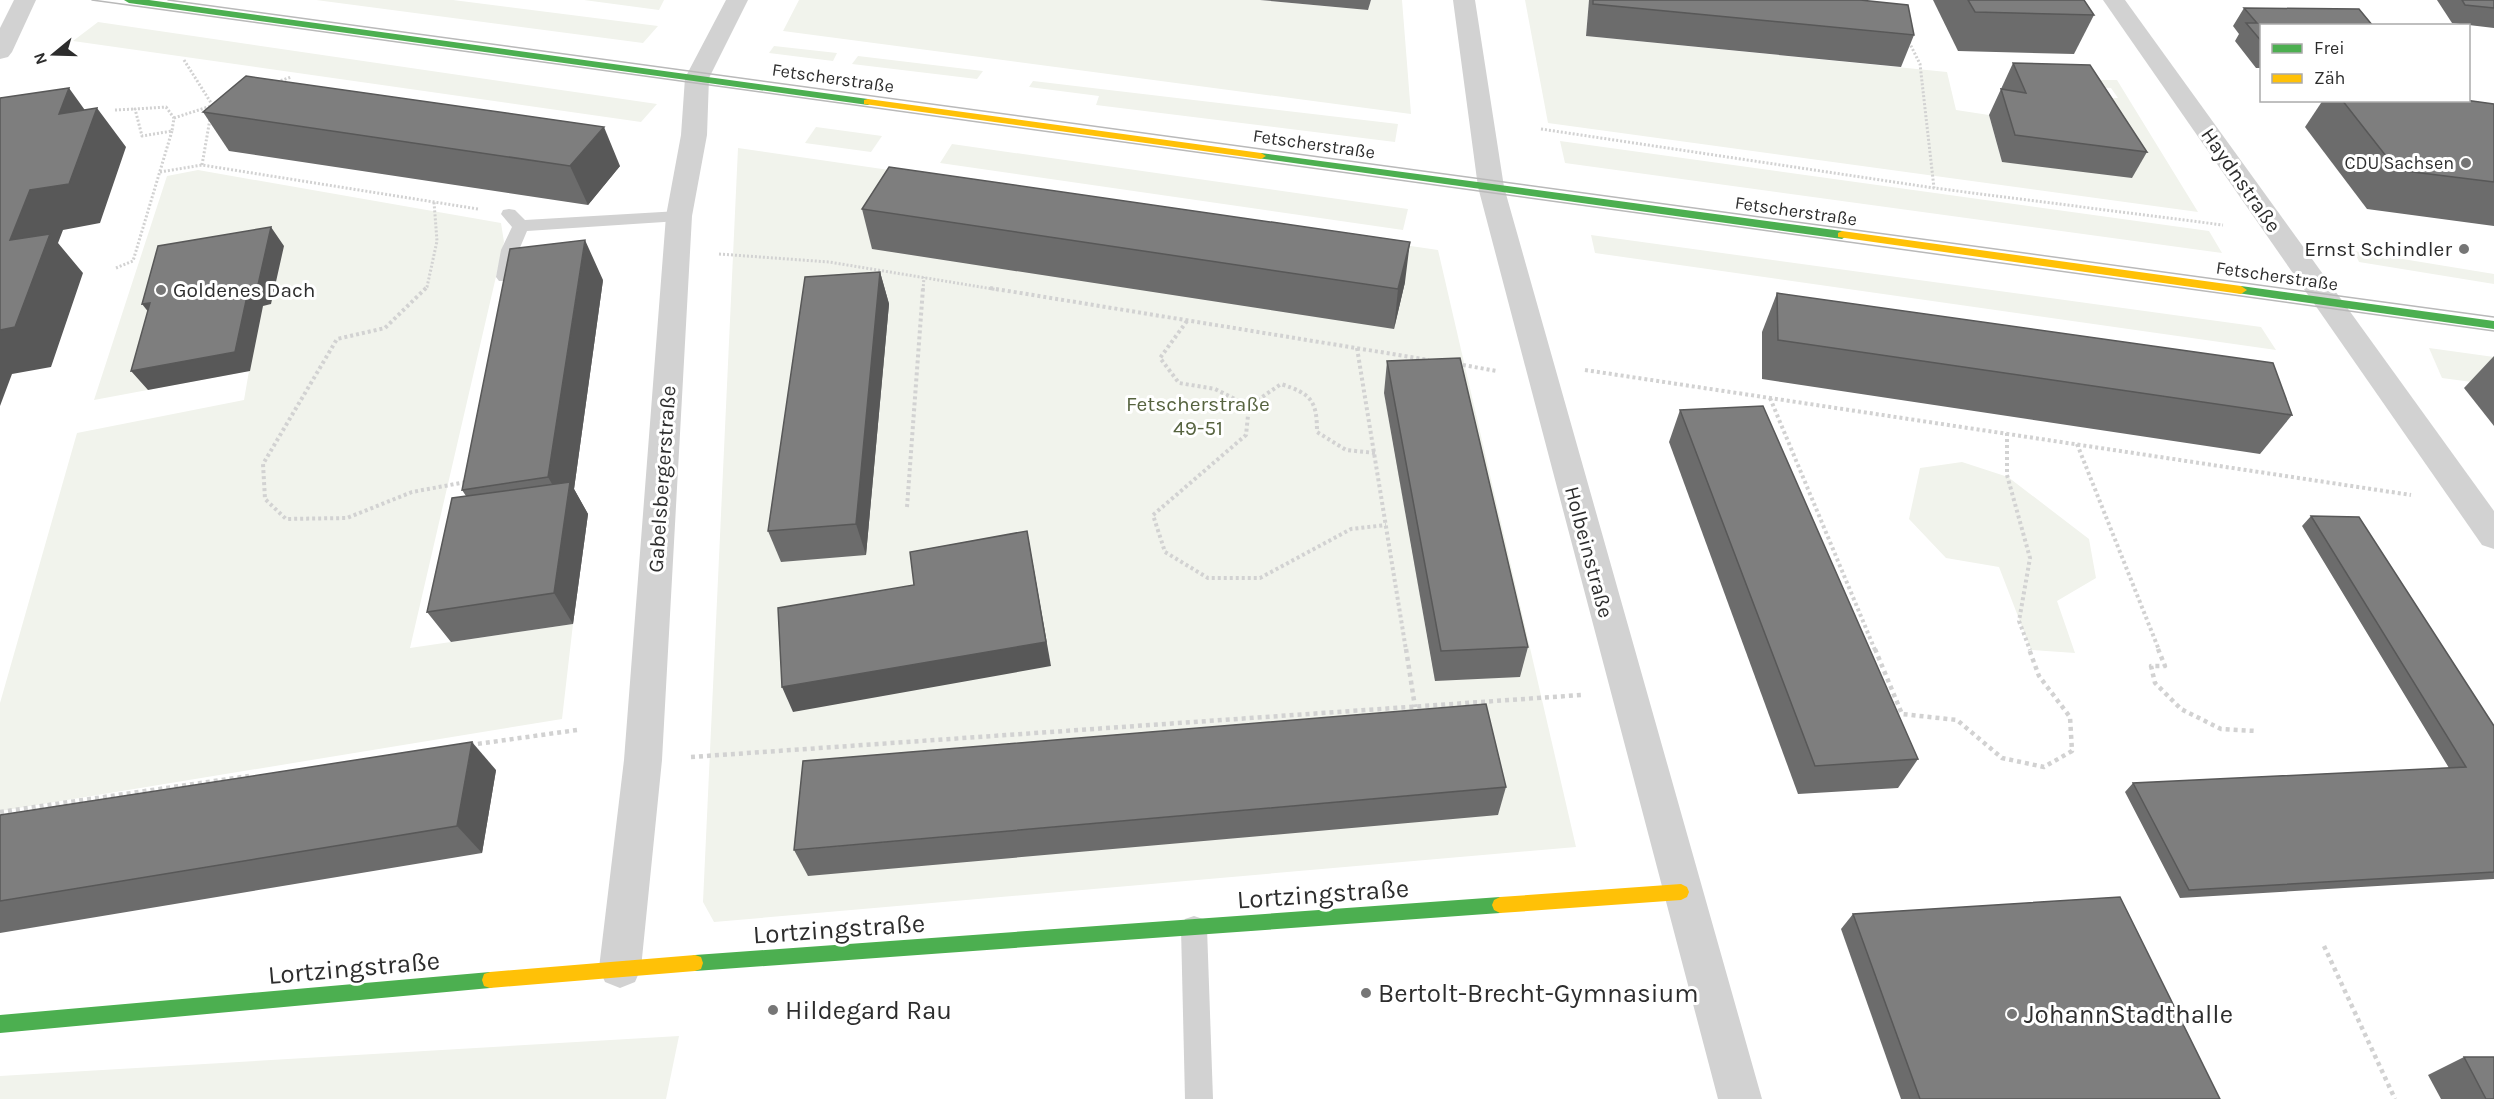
<svg xmlns="http://www.w3.org/2000/svg" width="2494" height="1099" font-family="Karla,sans-serif">
<rect width="100%" height="100%" fill="#fff"/>
<g fill="#f1f3ec">
<polygon points="316,0 453,0 658,26 643,43"/>
<polygon points="584,0 664,0 659,10"/>
<polygon points="799,0 1260,0 1368,10 1371,0 1402,0 1411,114 783,31"/>
<polygon points="1525,0 1589,0 1586,36 1947,72 1956,110 1989,115 2002,162 2081,99 2118,98 2111,88 2082,87 2078,80 2117,80 2198,212 1548,123"/>
<polygon points="98,22 657,104 641,122 73,41"/>
<polygon points="774,46 837,53 833,61 769,53"/>
<polygon points="858,56 983,71 977,79 852,64"/>
<polygon points="1033,81 1398,124 1395,142 1096,105 1099,96 1029,87"/>
<polygon points="816,127 882,136 871,152 805,143"/>
<polygon points="1560,141 2209,231 2222,253 1565,163"/>
<polygon points="952,144 1408,209 1403,230 940,163"/>
<polygon points="738,148 1438,250 1576,847 714,922 703,902"/>
<polygon points="198,170 501,223 504,242 410,648 573,624 562,719 0,811 0,703 77,433 244,400 249,371 94,400 167,176"/>
<polygon points="1591,235 2261,327 2276,350 1595,253"/>
<polygon points="2354,251 2494,274 2494,284 2359,262"/>
<polygon points="2429,348 2494,357 2494,385 2442,378"/>
<polygon points="1962,462 2008,477 2089,539 2096,578 2057,601 2075,653 2031,650 1999,567 1946,558 1909,519 1920,468"/>
<polygon points="679,1036 666,1099 0,1099 0,1076"/>
</g>
<g fill="none" stroke-linecap="round" stroke-linejoin="round">
<g stroke="#d2d2d2" stroke-width="3" stroke-dasharray="2 2" stroke-linecap="butt">
<polyline points="1909,42 1920,64 1934,188"/>
<polyline points="184,60 213,106"/>
<polyline points="277,82 291,77"/>
<polygon points="166,107 174,118 172,131 142,136 135,109"/>
<polyline points="115,110 135,109"/>
<polyline points="174,118 211,106"/>
<polyline points="1541,129 1934,188 2223,225"/>
<polyline points="202,165 210,119"/>
<polyline points="160,172 202,165 478,209"/>
<polyline points="719,254 829,262 999,290"/>
<polyline points="116,268 133,261 172,131"/>
<polyline points="424,290 427,287 437,241 434,202"/>
<polyline points="923,290 924,277"/>
</g>
<g stroke="#d2d2d2" stroke-width="4" stroke-dasharray="3 3" stroke-linecap="butt">
<polyline points="426,288 385,328 337,339 263,464 265,499 286,519 347,518 412,492 466,482"/>
<polyline points="990,288 1429,360"/>
<polyline points="1187,321 1160,358 1179,383 1215,389 1249,406"/>
<polyline points="1357,348 1406,650"/>
<polyline points="1457,364 1497,371"/>
<polyline points="1585,370 2411,495"/>
<polyline points="1770,398 1875,650"/>
<polyline points="2007,433 2007,475 2030,558 2019,621 2030,650"/>
<polyline points="2077,444 2159,650"/>
<path d="M1375,453L1346,450L1317,432C1317,400 1311,394 1281,384L1249,406L1246,435L1153,515L1165,552L1208,578H1260L1351,529L1386,525"/>
<polyline points="907,507 923,288"/>
</g>
<g stroke="#d2d2d2" stroke-width="4.5" stroke-dasharray="4 4" stroke-linecap="butt">
<polyline points="1406,649 1415,707"/>
<polyline points="1875,649 1902,714 1957,720 2002,758 2044,767 2072,751 2070,717 2039,676 2029,649"/>
<polyline points="2158,649 2165,666 2151,666 2155,683 2181,709 2221,729 2256,731"/>
<polyline points="470,745 577,730"/>
<polyline points="691,757 1581,695"/>
<polyline points="0,812 249,776"/>
<polyline points="2324,946 2395,1099"/>
</g>
<g fill="#d2d2d2" fill-rule="evenodd">
<polygon points="509,209 515,210 525,220 679,211 685,212 687,216 685,220 679,221 527,231 519,250 511,281 499,281 496,277 501,250 512,227 501,214 503,210"/>
<polygon points="1194,916 1203,919 1207,928 1213,1099 1185,1099 1181,928 1185,919"/>
</g>
<g fill="#d2d2d2" fill-rule="evenodd">
<polygon points="14,0 36,0 12,52 8,57 0,59 0,28"/>
<polygon points="726,0 748,0 709,78 707,135 692,216 662,760 641,968 635,982 620,988 605,982 599,968 624,760 666,216 681,135 685,78"/>
<polygon points="1453,0 1475,0 1504,187 1762,1099 1718,1099 1478,187"/>
<polygon points="2103,0 2125,0 2494,511 2494,549 2482,545"/>
</g>
<g fill="#4caf50" fill-rule="evenodd">
<polygon points="124,0 149,0 868,99 873,102 868,105 129,3"/>
<polygon points="1261,153 1842,231 1848,235 1842,239 1257,158 1257,154"/>
<polygon points="2241,286 2494,321 2494,329 2237,293 2235,290"/>
<polygon points="1500,897 1506,900 1508,905 1506,910 1500,913 695,971 689,969 687,963 689,957 695,955"/>
<polygon points="490,972 496,974 498,980 496,986 490,988 0,1033 0,1015"/>
</g>
<g fill="#ffc107" fill-rule="evenodd">
<polygon points="868,99 1261,153 1266,156 1261,159 864,104 864,100"/>
<polygon points="1842,231 2241,286 2247,290 2241,294 1838,237 1838,233"/>
<polygon points="1681,884 1687,887 1689,892 1687,897 1681,900 1500,913 1494,910 1492,905 1494,900 1500,897"/>
<polygon points="695,955 701,957 703,963 701,969 695,971 490,988 484,986 482,980 484,974 490,972"/>
</g>
<g stroke="#b9b9b9" stroke-width="1.5">
<polyline points="92,0 2494,331"/>
<polyline points="168,0 2494,317"/>
</g>
</g>
<g fill="#6c6c6c">
<polygon points="1260,0 1371,0 1368,10"/>
<polygon points="1589,0 1860,0 1914,35 1901,67 1586,36"/>
<polygon points="1933,0 2084,0 2094,15 2074,54 1958,51"/>
<polygon points="2437,0 2494,0 2494,28 2452,23"/>
<polygon points="2244,8 2262,26 2262,68 2256,68 2235,41 2239,34 2233,26"/>
<polygon points="2013,63 2147,152 2132,178 2002,162 1989,115"/>
<polygon points="2323,100 2465,100 2494,104 2494,226 2367,209 2305,127"/>
<polygon points="203,112 620,166 588,205 229,151"/>
<polygon points="862,209 1405,282 1394,329 872,249"/>
<polygon points="880,272 889,304 866,555 781,562 768,531"/>
<polygon points="603,280 574,489 588,514 573,624 451,642 427,612 466,496 462,490"/>
<polygon points="1777,293 2292,415 2260,454 1762,379 1762,332"/>
<polygon points="2494,356 2494,426 2464,388"/>
<polygon points="1387,361 1528,647 1520,677 1435,681 1384,393"/>
<polygon points="1680,410 1918,759 1898,788 1798,794 1669,442"/>
<polygon points="2311,516 2494,726 2494,879 2180,898 2125,792 2133,783 2449,768 2302,526"/>
<polygon points="496,770 482,853 0,933 0,815"/>
<polygon points="1506,787 1498,815 808,876 794,850"/>
<polygon points="1853,914 2220,1099 1901,1099 1841,929"/>
<polygon points="2464,1057 2494,1099 2441,1099 2428,1075"/>
</g>
<g fill="#585858">
<polygon points="69,88 92,120 97,108 126,147 100,223 63,230 58,243 83,273 51,367 12,374 0,406 0,330 10,240"/>
<polygon points="604,127 620,166 588,205 570,166"/>
<polygon points="271,227 284,246 271,304 263,306 250,371 148,390 131,371 249,287"/>
<polygon points="585,240 603,280 574,489 588,514 573,624 554,593 566,508 548,477"/>
<polygon points="1410,242 1405,282 1394,329 1398,289"/>
<polygon points="880,272 889,304 866,555 856,524"/>
<polygon points="150,303 157,323 142,304"/>
<polygon points="1027,531 1051,666 793,712 782,687"/>
<polygon points="472,742 496,770 482,853 457,826"/>
</g>
<g fill="#7e7e7e" stroke="#585858" stroke-width="1.5">
<polygon points="1593,0 1860,0 1908,5 1914,35 1593,4"/>
<polygon points="1968,0 2084,0 2094,15 1975,12"/>
<polygon points="2462,0 2494,0 2494,8 2465,5"/>
<polygon points="2244,8 2359,9 2373,26 2262,26 2262,42 2246,23 2257,23"/>
<polygon points="2013,63 2090,65 2147,152 2015,135 2001,89 2026,93"/>
<polygon points="246,76 604,127 570,166 203,112"/>
<polygon points="69,88 59,114 97,108 69,184 30,190 10,240 50,234 15,327 0,330 0,98"/>
<polygon points="2342,100 2465,100 2494,104 2494,182 2397,170"/>
<polygon points="889,167 1410,242 1398,289 862,209"/>
<polygon points="271,227 258,285 249,287 235,352 131,371 150,303 142,304 158,246"/>
<polygon points="585,240 548,477 462,490 510,249"/>
<polygon points="880,272 856,524 768,531 805,277"/>
<polygon points="1777,293 2273,363 2292,415 1778,340"/>
<polygon points="1460,358 1528,647 1441,651 1387,361"/>
<polygon points="1763,406 1918,759 1815,766 1680,410"/>
<polygon points="570,482 554,593 427,612 452,498"/>
<polygon points="2311,516 2359,517 2494,726 2494,872 2189,890 2133,783 2466,767"/>
<polygon points="1027,531 1046,642 782,687 778,608 914,585 910,552"/>
<polygon points="1486,704 1506,787 794,850 803,761"/>
<polygon points="472,742 457,826 0,901 0,815"/>
<polygon points="2120,897 2220,1099 1920,1099 1853,914"/>
<polygon points="2464,1057 2494,1057 2494,1099 2486,1099"/>
</g>
<g fill="#767676" stroke="#fff" stroke-width="2">
<circle cx="2466" cy="163" r="6"/>
<circle cx="2464" cy="249" r="6"/>
<circle cx="161" cy="290" r="6"/>
<circle cx="1366" cy="993" r="6"/>
<circle cx="773" cy="1010" r="6"/>
<circle cx="2012" cy="1014" r="6"/>
</g>
<g text-anchor="middle" dominant-baseline="central" stroke-width="6" stroke-linejoin="round" paint-order="stroke">
<g font-size="18" fill="#2d2d2d" stroke="#fff">
<text transform="translate(833 78) rotate(8)">Fetscherstraße</text>
<text transform="translate(1314 144) rotate(8)">Fetscherstraße</text>
<text transform="translate(1796 211) rotate(8)">Fetscherstraße</text>
<text transform="translate(2277 276) rotate(8)">Fetscherstraße</text>
</g>
<g font-size="18" fill="#2d2d2d" stroke="#fff" text-anchor="end">
<text x="2454" y="163">CDU Sachsen</text>
</g>
<g font-size="21" fill="#2d2d2d" stroke="#fff">
<text transform="translate(2241 180) rotate(55)">Haydnstraße</text>
<text transform="translate(662 479) rotate(-86)">Gabelsbergerstraße</text>
<text transform="translate(1589 552) rotate(75)">Holbeinstraße</text>
</g>
<g font-size="21" fill="#2d2d2d" stroke="#fff" text-anchor="end">
<text x="2452" y="249">Ernst Schindler</text>
<text x="173" y="290" text-anchor="start">Goldenes Dach</text>
</g>
<g font-size="21" fill="#56633f" stroke="#fff">
<text x="1198" y="404">Fetscherstraße<tspan x="1198" dy="24">49-51</tspan></text>
</g>
<g font-size="26" fill="#2d2d2d" stroke="#fff">
<text transform="translate(1323 894) rotate(-4)">Lortzingstraße</text>
<text transform="translate(839 929) rotate(-4)">Lortzingstraße</text>
<text transform="translate(354 968) rotate(-5)">Lortzingstraße</text>
</g>
<g font-size="26" fill="#2d2d2d" stroke="#fff" text-anchor="start">
<text x="1378" y="993">Bertolt-Brecht-Gymnasium</text>
<text x="785" y="1010">Hildegard Rau</text>
<text x="2024" y="1014">JohannStadthalle</text>
</g>
</g>
<rect x="2260" y="24" width="210" height="78" fill="#ffffff" stroke="#ababab" stroke-width="1.5"/>
<rect x="2272" y="44" width="30" height="9" fill="#4caf50" stroke="#ababab" stroke-width="1.5"/>
<text x="2314" y="54" font-size="18" fill="#2d2d2d">Frei</text>
<rect x="2272" y="74" width="30" height="9" fill="#ffc107" stroke="#ababab" stroke-width="1.5"/>
<text x="2314" y="84" font-size="18" fill="#2d2d2d">Zäh</text>
<g transform="translate(54 54) rotate(251)" stroke="#ffffff" stroke-width="4.5" paint-order="stroke">
<path d="M0-4.5L10 22L0 15L-10 22Z" fill="#2d2d2d"/>
<text y="-9" font-size="16" font-weight="bold" text-anchor="middle" fill="#2d2d2d">N</text>
</g>
</svg>
